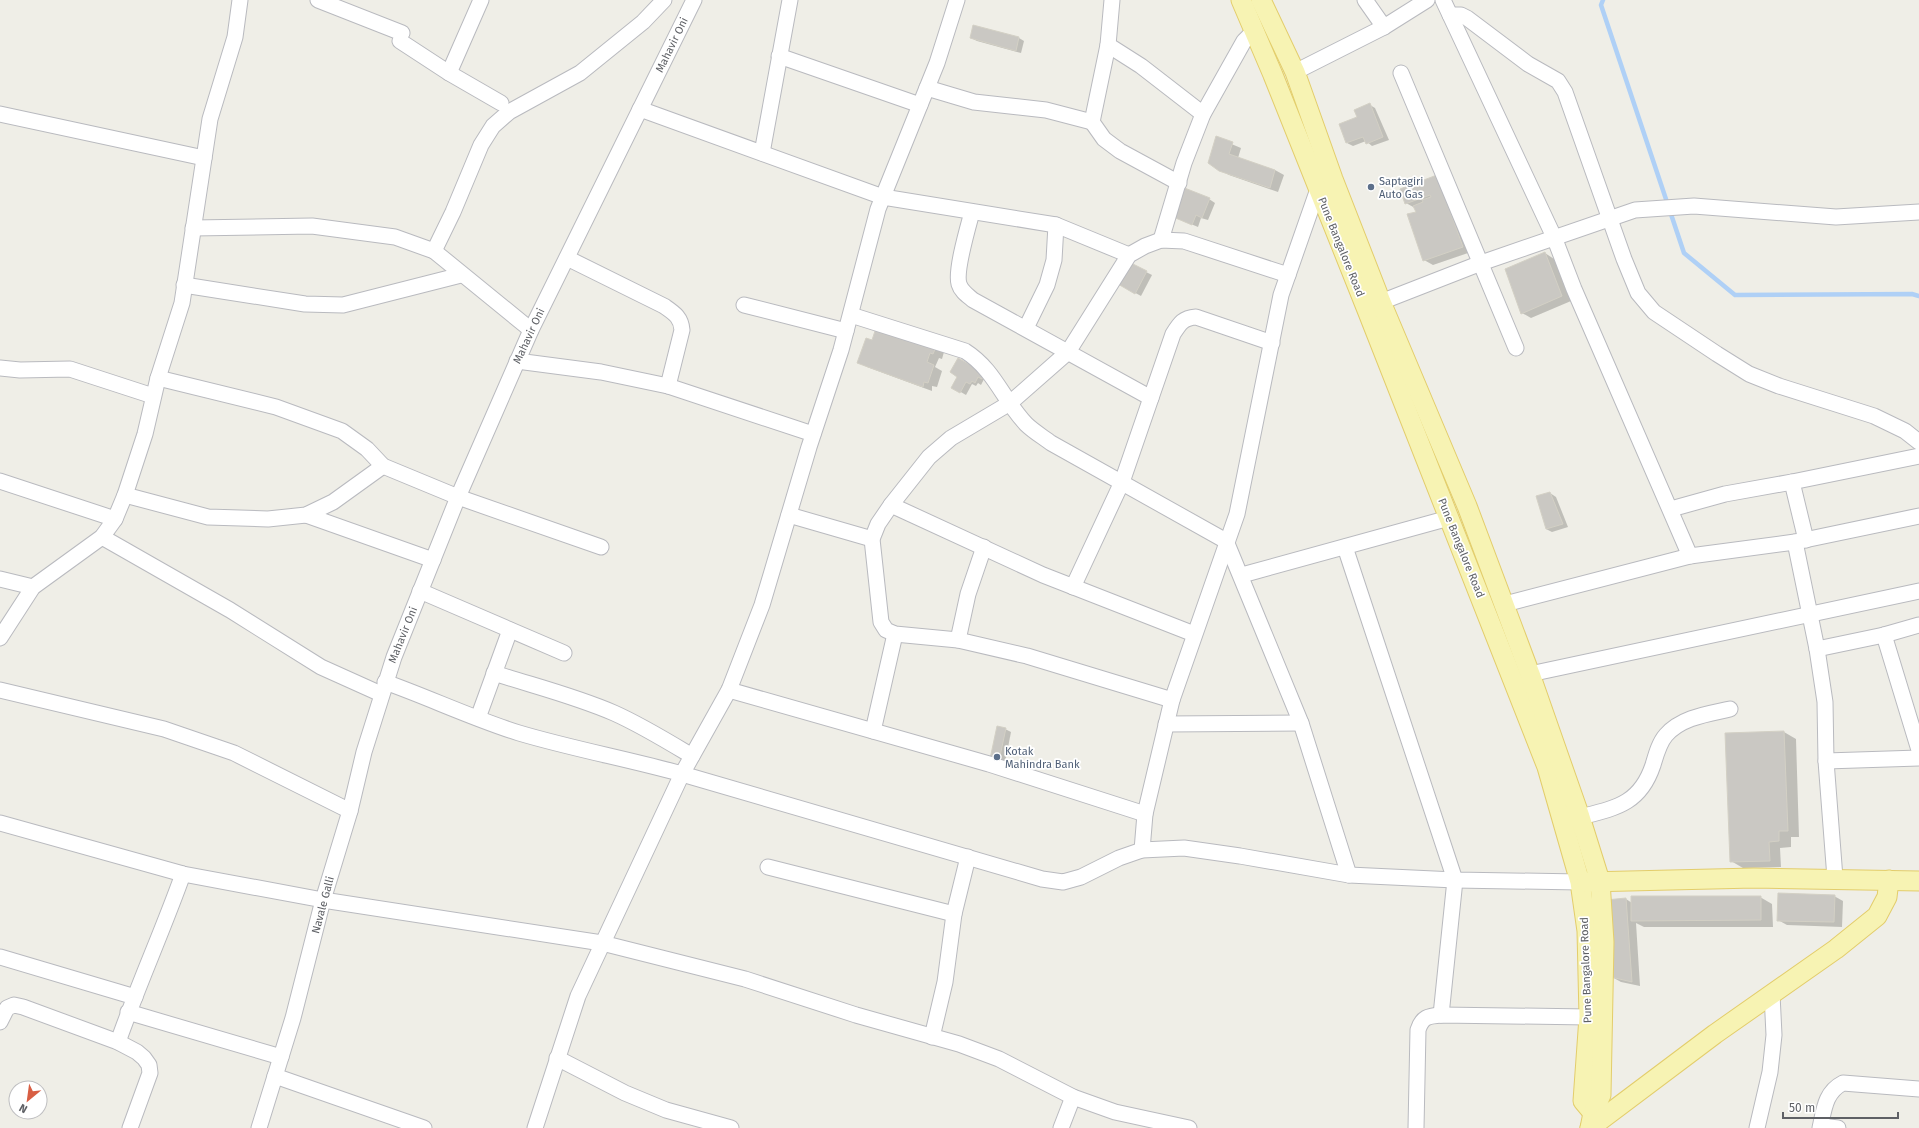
<svg xmlns="http://www.w3.org/2000/svg" width="1919" height="1128" font-family="'Fira Sans',sans-serif">
<rect width="100%" height="100%" fill="#efeee7"/>
<g fill="#0003">
<polygon points="971,38 1019,38 1024,41 1021,53 977,41"/>
<polygon points="1370,105 1375,108 1389,140 1372,146 1366,141 1353,146 1347,143"/>
<polygon points="1217,138 1241,148 1238,158 1275,170 1284,175 1278,192 1229,175 1220,170"/>
<polygon points="1437,176 1471,252 1433,265 1424,260 1417,212 1415,208 1406,203"/>
<polygon points="1209,199 1215,203 1208,220 1201,218 1198,227 1172,216"/>
<polygon points="1545,253 1554,259 1571,301 1531,318 1522,313"/>
<polygon points="1130,264 1152,275 1141,296 1119,284"/>
<polygon points="872,341 935,347 944,352 942,359 939,358 935,367 942,371 937,387 932,386 932,391 867,367 858,362"/>
<polygon points="958,376 990,377 988,381 984,379 981,385 978,383 976,386 972,384 966,395 952,387"/>
<polygon points="1550,493 1556,497 1568,527 1552,532 1546,529"/>
<polygon points="1005,729 1011,732 1005,763 991,758"/>
<polygon points="1784,732 1796,739 1799,837 1791,837 1791,847 1780,848 1781,867 1743,868 1731,861"/>
<polygon points="1834,896 1843,901 1842,927 1787,925 1778,920"/>
<polygon points="1760,897 1772,904 1773,927 1644,927 1636,923 1640,986 1621,982 1612,977 1607,901 1626,899 1632,903"/>
</g>
<g fill="none" stroke-linecap="round" stroke-linejoin="round">
<polyline stroke="#afd0f6" stroke-width="4.5" points="1603,0 1601,5 1684,253 1735,295 1912,294 1919,296"/>
</g>
<g fill="#cac8c3" stroke="#d3d0c5">
<polygon points="973,25 1019,37 1016,51 970,38"/>
<polygon points="1370,103 1383,137 1366,144 1363,137 1346,143 1339,124 1357,117 1354,110"/>
<polygon points="1216,136 1233,142 1229,154 1275,170 1270,188 1219,171 1208,163"/>
<polygon points="1437,175 1463,247 1423,261 1407,214 1416,212 1413,206 1423,202 1422,200 1431,197 1430,195 1405,204 1400,189"/>
<polygon points="1182,187 1210,198 1202,218 1196,215 1192,225 1171,216"/>
<polygon points="1545,252 1562,296 1521,314 1505,269"/>
<polygon points="1129,262 1147,271 1135,294 1118,284"/>
<polygon points="877,325 936,347 933,354 930,353 927,362 934,365 928,383 924,382 923,387 857,363 866,338 872,340"/>
<polygon points="958,358 985,373 982,379 978,377 975,383 972,381 970,384 966,382 960,393 951,388 957,377 950,372"/>
<polygon points="1550,492 1563,524 1546,529 1536,496"/>
<polygon points="997,726 1006,728 999,761 990,759"/>
<polygon points="1784,731 1788,831 1779,831 1779,841 1769,842 1770,861 1730,862 1725,733"/>
<polygon points="1778,893 1835,895 1834,922 1777,921"/>
<polygon points="1631,896 1761,896 1761,920 1631,921"/>
<polygon points="1626,898 1632,982 1611,977 1606,900"/>
</g>
<g fill="none" stroke-linecap="round" stroke-linejoin="round">
<g stroke="#b9babf" stroke-width="17">
<g id="minor">
<polyline points="318,0 402,33"/>
<polyline points="1112,0 1108,45 1092,122 1104,139 1120,151 1179,183"/>
<polyline points="1365,0 1384,27"/>
<polyline points="1443,0 1554,237 1574,289 1690,556"/>
<polyline points="1450,15 1461,15 1467,18 1528,64 1558,81 1565,92 1624,259 1638,293 1654,312 1717,354 1749,374 1779,386 1874,416 1905,431 1919,442"/>
<polyline points="400,41 449,73 501,103"/>
<polyline points="1108,45 1141,66 1203,114"/>
<polyline points="779,56 920,105"/>
<polyline points="1295,72 1384,27 1427,0"/>
<polyline points="449,73 481,0"/>
<polyline points="1401,73 1516,348"/>
<polyline points="927,88 974,102 1046,110 1092,122"/>
<polyline points="640,109 883,197 1056,225 1129,255"/>
<polyline points="0,114 204,158"/>
<polyline points="762,153 790,0"/>
<path d="M972,212C968,227 955,271 959,284C961,291 967,295 973,300L1151,398"/>
<polyline points="193,228 312,226 395,237 434,251 531,330"/>
<polyline points="1161,240 1184,163 1203,114 1244,41 1254,31"/>
<polyline points="434,251 453,212 481,145 493,126 509,112 580,73 643,22 664,0"/>
<path d="M567,258L664,306C674,313 681,317 682,330L668,386"/>
<polyline points="184,285 305,304 343,305 461,275"/>
<polyline points="1381,302 1481,263 1635,210 1694,206 1836,217 1919,212"/>
<polyline points="744,305 846,331"/>
<path d="M851,315L965,351C995,370 1003,400 1026,424C1033,431 1043,437 1051,443L1226,541L1301,723L1349,875"/>
<polyline points="1026,328 1047,285 1054,260 1056,225"/>
<polyline points="517,361 601,372 668,386 813,434"/>
<polyline points="0,368 20,370 70,369 153,396"/>
<polyline points="158,378 276,407 342,431 367,449 383,466 458,497 601,547"/>
<polyline points="0,481 115,519"/>
<polyline points="1792,482 1806,540"/>
<polyline points="125,495 208,517 268,519 306,515 333,502 383,466"/>
<polyline points="891,505 929,457 951,438 1010,403 1068,352 1129,255 1145,246 1161,240 1184,241 1288,275"/>
<polyline points="1671,509 1725,494 1792,482 1919,456"/>
<polyline points="306,515 433,560"/>
<polyline points="789,515 872,539"/>
<polyline points="102,537 230,610 321,667 381,694"/>
<polyline points="1795,542 1817,649 1825,702 1826,761 1835,878"/>
<polyline points="1345,547 1455,880 1441,1015"/>
<polyline points="1242,575 1449,518"/>
<polyline points="0,579 33,587"/>
<path d="M1073,587L1122,482L1173,334C1180,323 1183,318 1196,317L1272,343"/>
<polyline points="420,591 564,653"/>
<polyline points="1505,604 1690,556 1795,542 1919,516"/>
<polyline points="1884,635 1919,750"/>
<polyline points="0,638 33,587 102,537 115,519 125,495 145,434 158,378 182,303 210,119 235,37 240,0"/>
<polyline points="958,640 968,594 984,547"/>
<polyline points="1817,649 1884,635 1919,625"/>
<path d="M494,673C534,686 575,696 614,713C641,725 667,741 692,756"/>
<polyline points="1530,674 1919,591"/>
<path d="M385,682C430,698 474,719 519,733C573,749 628,759 682,774L1042,879L1063,882L1081,877L1119,858L1142,850L1184,848L1240,856L1349,875L1455,880L1580,882"/>
<polyline points="0,690 164,729 234,753 350,811"/>
<polyline points="729,690 989,764 1145,814"/>
<polyline points="1172,700 1027,656 958,640 895,634 886,630 881,622 872,539 878,524 891,505 1043,575 1194,634"/>
<polyline points="478,718 510,630"/>
<polyline points="1166,724 1301,723"/>
<polyline points="873,731 895,634"/>
<polyline points="1826,761 1919,758"/>
<path d="M1580,817C1616,808 1640,804 1653,765C1656,755 1659,743 1666,735C1682,717 1708,714 1730,709"/>
<polyline points="0,823 183,874 323,900 602,943 745,979 856,1015 959,1044 999,1059 1073,1097 1115,1112 1189,1128"/>
<polyline points="1142,850 1145,814 1172,700 1237,514 1281,295 1318,189"/>
<polyline points="768,867 954,914"/>
<polyline points="0,957 135,997"/>
<polyline points="128,1012 281,1057"/>
<polyline points="0,1022 7,1008 14,1005 23,1007 118,1042 137,1052 144,1058 149,1065 150,1073 130,1128"/>
<polyline points="932,1037 945,982 954,914 968,857"/>
<path d="M118,1042C138,985 163,930 183,874"/>
<polyline points="557,1058 625,1093 666,1110 731,1128"/>
<polyline points="275,1076 424,1128"/>
<polyline points="1821,1126 1838,1128"/>
<polyline points="259,1128 293,1018 323,900 350,811 364,752 394,657 458,497 531,330 694,0"/>
<polyline points="535,1128 578,996 682,774 729,690 762,605 809,447 841,350 878,209 937,63 957,0"/>
<polyline points="1061,1128 1073,1097"/>
<path d="M1416,1128L1418,1030C1422,1017 1428,1016 1441,1015L1589,1017"/>
<polyline points="1757,1128 1770,1072 1774,1035 1772,994"/>
<path d="M1820,1128C1824,1110 1825,1092 1843,1083L1919,1089"/>
</g>
</g>
<g stroke="#e3cd6b" stroke-width="21">
<g id="major">
<polyline points="1241,0 1273,75 1367,310 1547,767 1580,882 1587,931 1589,1017 1583,1101 1593,1113"/>
<polyline points="1261,0 1295,72 1333,179 1381,302 1467,506 1530,674 1580,817 1600,881 1604,942 1601,1095 1593,1113 1590,1128"/>
<polyline points="1587,882 1754,878 1919,881"/>
<polyline points="1590,1128 1715,1034 1836,949 1877,916 1887,897 1889,880"/>
</g>
</g>
<use href="#minor" stroke="#fff" stroke-width="15"/>
<use href="#major" stroke="#f7f3b3" stroke-width="19"/>
</g>
<g fill="#5c6f8a" stroke="#fff" stroke-width="1.5">
<circle cx="1371" cy="187" r="4"/>
<circle cx="997" cy="757" r="4"/>
</g>
<g text-anchor="middle" dominant-baseline="central" stroke-width="3.5" stroke-linejoin="round" paint-order="stroke">
<g font-size="11" fill="#5e6065" stroke="#fff">
<text transform="translate(672 45) rotate(-64)">Mahavir Oni</text>
<text transform="translate(1341 247) rotate(68)">Pune Bangalore Road</text>
<text transform="translate(529 336) rotate(-65)">Mahavir Oni</text>
<text transform="translate(1461 548) rotate(68)">Pune Bangalore Road</text>
<text transform="translate(403 635) rotate(-68)">Mahavir Oni</text>
<text transform="translate(323 905) rotate(-75)">Navale Galli</text>
<text transform="translate(1586 970) rotate(-92)">Pune Bangalore Road</text>
</g>
<g font-size="11" fill="#4e5e75" stroke="#fff" text-anchor="start">
<text x="1379" y="181">Saptagiri<tspan x="1379" dy="13">Auto Gas</tspan></text>
<text x="1005" y="751">Kotak<tspan x="1005" dy="13">Mahindra Bank</tspan></text>
</g>
</g>
<g transform="translate(28 1100) rotate(209)"><circle r="19" fill="#ffffff" stroke="#bfbfc1"/>
<path d="M0-3L7 15L0 10L-7 15Z" fill="#d85e43"/>
<text y="-6" font-size="11" font-weight="bold" text-anchor="middle" fill="#5e6065">N</text>
</g>
<path d="M1783 1112v6h115v-6" fill="none" stroke="#5e6065" stroke-width="2"/>
<text x="1789" y="1112" font-size="12" fill="#5e6065" stroke="#ffffff" stroke-width="3" paint-order="stroke">50 m</text>
</svg>
